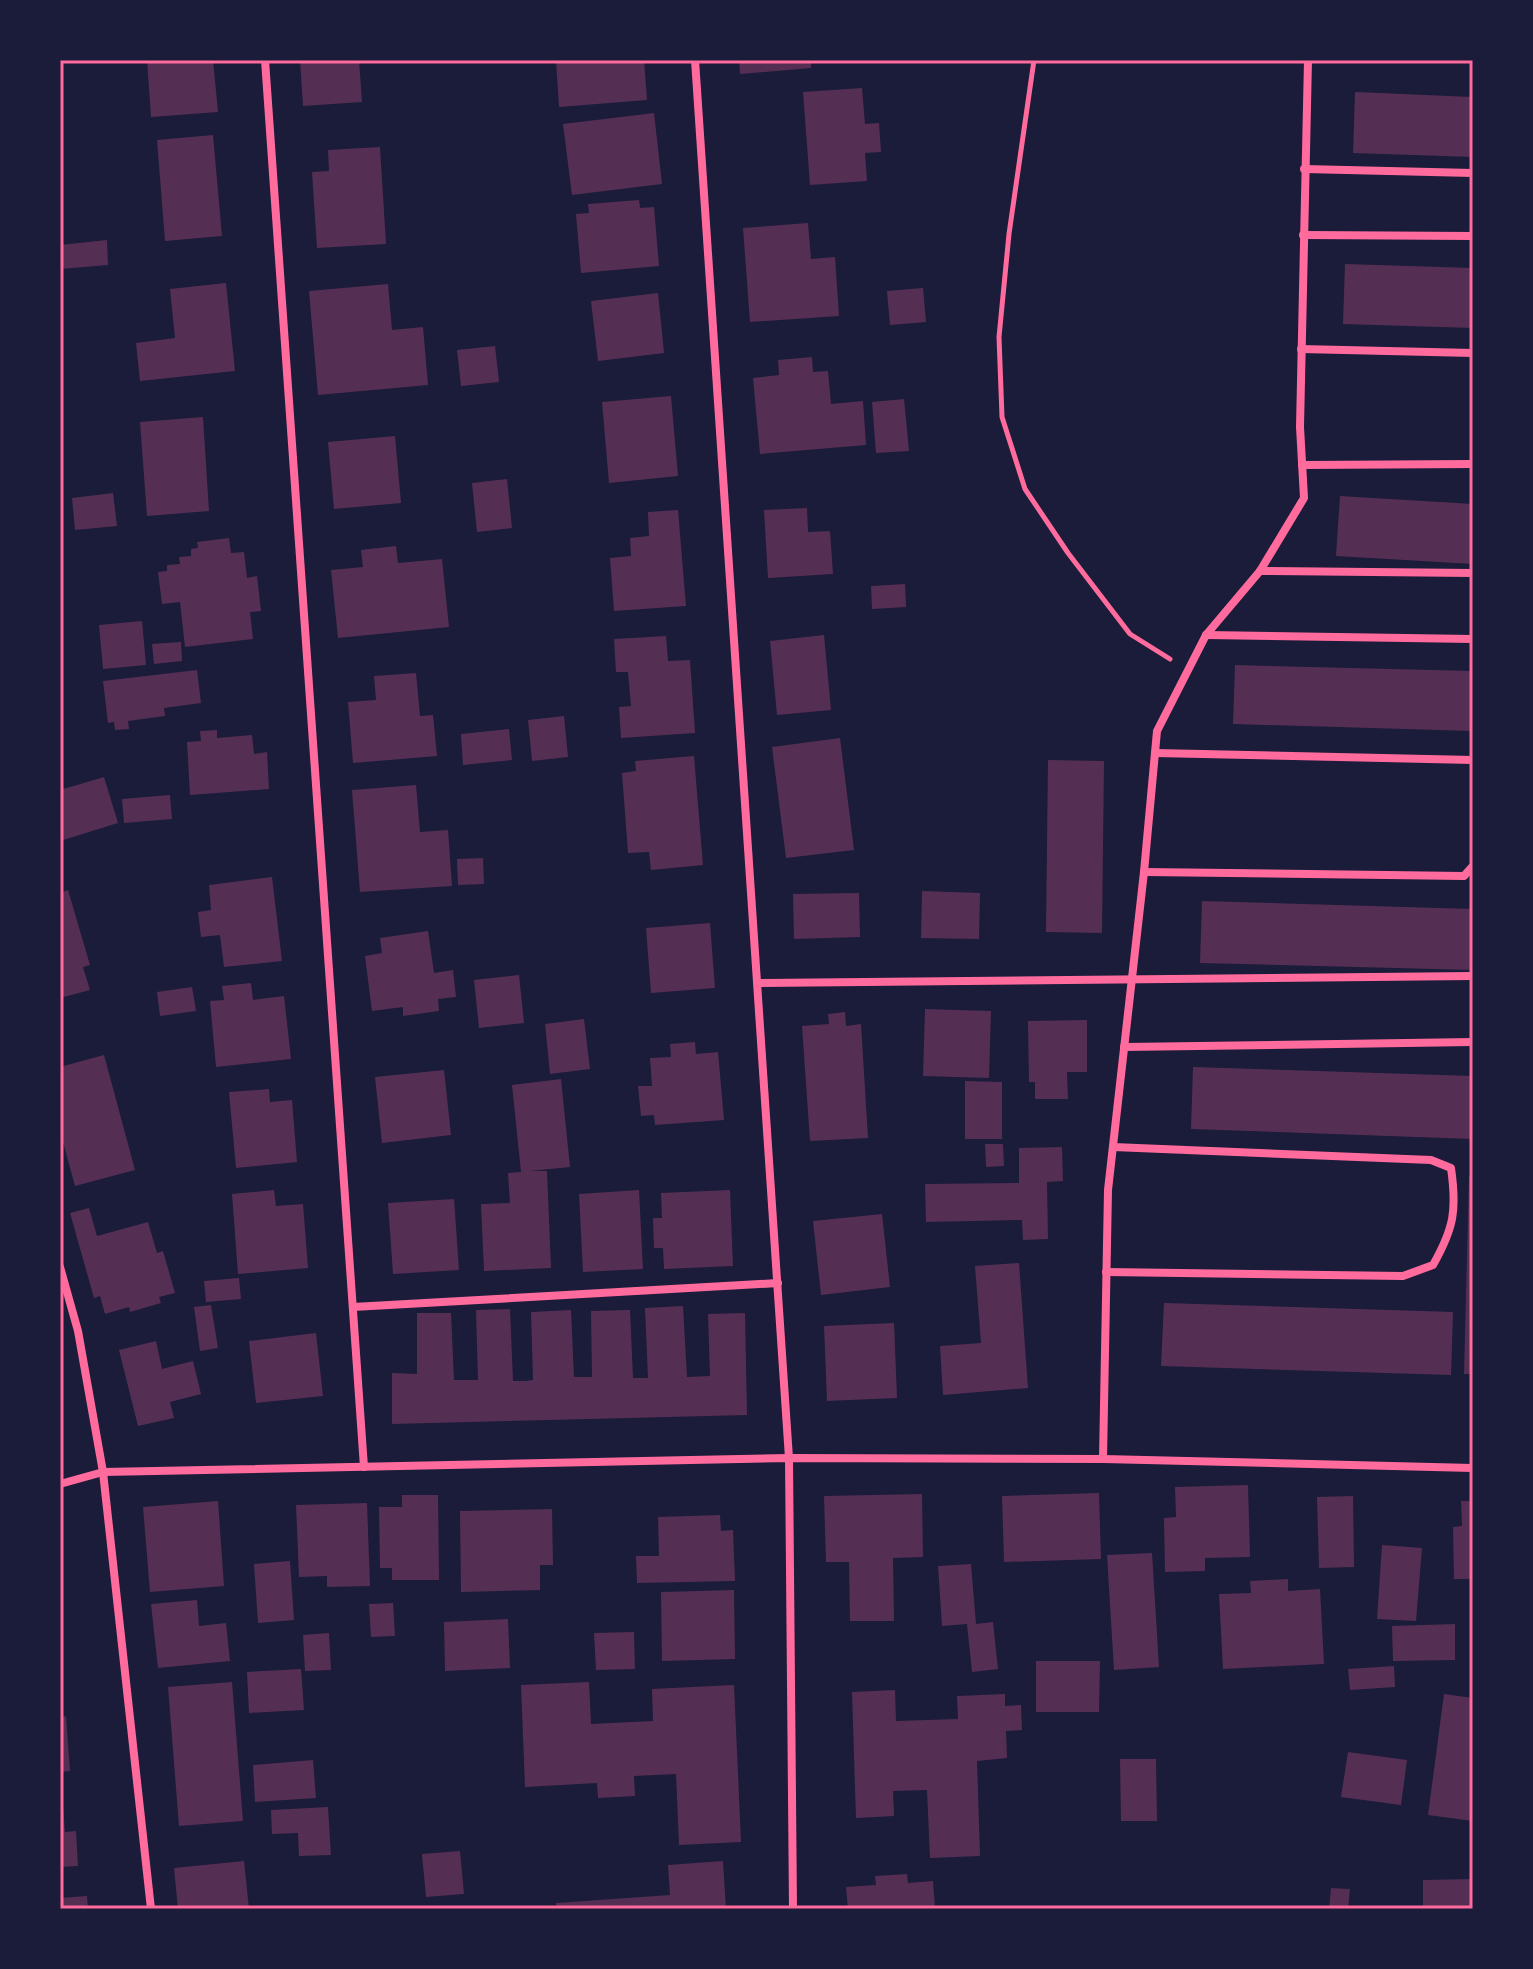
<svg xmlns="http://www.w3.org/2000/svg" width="1533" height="1969" font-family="'Asap Condensed',sans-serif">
<rect width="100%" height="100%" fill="#1b1b3a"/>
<g fill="#542f53">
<polygon points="147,60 213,60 218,112 151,117"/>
<polygon points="300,60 359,60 362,102 303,106"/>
<polygon points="556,60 644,60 647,100 559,107"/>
<polygon points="739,60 811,60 811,68 740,74"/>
<polygon points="862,88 865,124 879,123 881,152 865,153 867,181 810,185 803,92"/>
<polygon points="1355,92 1473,97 1473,157 1353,153"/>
<polygon points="654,113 662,184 572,195 563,124"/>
<polygon points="213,135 222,236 165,241 157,140"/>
<polygon points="380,147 386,244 317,248 312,172 329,171 328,150"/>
<polygon points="639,200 640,208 654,207 659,266 581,273 576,214 589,213 588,204"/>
<polygon points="808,223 811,259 835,257 839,316 750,322 743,228"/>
<polygon points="107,240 108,265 60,269 60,245"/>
<polygon points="1345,264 1473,268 1473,328 1343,324"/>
<polygon points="226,283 235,371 140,381 136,343 175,338 170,289"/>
<polygon points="388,284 392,330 423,327 428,385 318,395 309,291"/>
<polygon points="923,288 926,322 890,325 887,291"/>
<polygon points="658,293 664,353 598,361 591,301"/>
<polygon points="495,346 499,382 461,386 457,350"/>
<polygon points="812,357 813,372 828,371 831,404 863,401 866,445 760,454 753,378 779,375 778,360"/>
<polygon points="671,396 678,476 609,483 602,402"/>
<polygon points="904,399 909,451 876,453 872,402"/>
<polygon points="203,417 209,511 147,516 140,422"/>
<polygon points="395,436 401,503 334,509 328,442"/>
<polygon points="507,479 512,528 477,532 472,483"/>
<polygon points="113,493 117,526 75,530 72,498"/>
<polygon points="1340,496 1473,504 1473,564 1336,556"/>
<polygon points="807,508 808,532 830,531 833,574 768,578 764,510"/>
<polygon points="678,510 686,606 614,611 610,558 631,556 630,538 649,536 648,512"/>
<polygon points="229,538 231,553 244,552 247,578 257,576 261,611 250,612 253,639 185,647 180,602 162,604 158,572 167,571 167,565 180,564 179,557 191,556 191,549 198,548 197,542"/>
<polygon points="396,546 398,563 442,559 449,627 338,638 331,570 363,567 361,550"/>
<polygon points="905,584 906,607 872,609 871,586"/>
<polygon points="142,621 146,665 103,669 99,625"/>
<polygon points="824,635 831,710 777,715 770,641"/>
<polygon points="666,636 668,661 690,660 695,733 621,738 619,707 631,706 628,672 616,672 614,639"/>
<polygon points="181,642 182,661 154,664 152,644"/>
<polygon points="1235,665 1473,671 1473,731 1233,724"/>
<polygon points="197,670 201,703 164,708 165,716 128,721 129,729 115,730 114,722 108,723 103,681"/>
<polygon points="416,673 420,716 433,715 437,756 353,763 348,702 376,700 374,676"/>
<polygon points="564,716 568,757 532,761 528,720"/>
<polygon points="509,729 512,760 463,765 461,734"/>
<polygon points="217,730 217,738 252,735 254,754 267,752 269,789 190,795 187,742 201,741 200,731"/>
<polygon points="840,738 854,850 786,858 772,747"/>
<polygon points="694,756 703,865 651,870 649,852 628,853 622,773 636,771 635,761"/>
<polygon points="1048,760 1104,761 1102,933 1046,932"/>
<polygon points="104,777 118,823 60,841 60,790"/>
<polygon points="416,785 420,832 448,830 452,886 360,892 352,790"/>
<polygon points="170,795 172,819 124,823 122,799"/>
<polygon points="483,858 484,884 458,885 457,859"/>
<polygon points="272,877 282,961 224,967 220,935 201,937 198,912 211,910 209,885"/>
<polygon points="68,890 90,965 83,967 90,990 60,998 60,893"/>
<polygon points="922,891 980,893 979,939 921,938"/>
<polygon points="859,893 860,937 794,939 793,894"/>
<polygon points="1202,901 1473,909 1473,970 1200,963"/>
<polygon points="710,923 715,988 651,993 646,928"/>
<polygon points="428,931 434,973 453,970 456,997 438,999 439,1011 403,1016 403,1007 372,1011 365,956 382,953 380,938"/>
<polygon points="519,975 524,1023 479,1028 474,980"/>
<polygon points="251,983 253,1000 284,996 291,1059 216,1067 210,1001 224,1000 222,986"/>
<polygon points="192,987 196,1011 160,1016 157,992"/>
<polygon points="925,1009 991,1011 989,1078 923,1076"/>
<polygon points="845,1012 846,1026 861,1024 868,1138 810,1141 802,1026 829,1024 828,1014"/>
<polygon points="584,1019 590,1069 550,1074 545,1024"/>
<polygon points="1087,1020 1087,1072 1067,1072 1068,1099 1035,1099 1035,1082 1029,1082 1028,1021"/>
<polygon points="695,1042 696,1054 718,1052 724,1120 655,1125 654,1115 641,1116 638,1086 652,1086 650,1058 671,1057 670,1044"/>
<polygon points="104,1055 135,1170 75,1186 60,1131 60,1067"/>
<polygon points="1193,1067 1473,1076 1473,1139 1191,1129"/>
<polygon points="444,1070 451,1135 382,1143 375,1077"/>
<polygon points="561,1079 570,1167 530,1171 547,1171 551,1268 484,1271 481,1204 510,1203 508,1173 521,1172 512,1085"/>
<polygon points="965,1081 1002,1082 1002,1139 965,1139"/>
<polygon points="269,1089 270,1102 292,1100 297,1162 236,1168 229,1092"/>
<polygon points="985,1144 1003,1144 1004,1166 986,1167"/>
<polygon points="1062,1147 1063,1181 1047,1182 1048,1239 1023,1240 1022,1220 926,1222 925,1184 1019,1183 1019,1148"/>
<polygon points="1469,1176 1473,1176 1473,1374 1464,1374"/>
<polygon points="274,1190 276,1206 303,1204 308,1268 238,1274 232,1194"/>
<polygon points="639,1190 643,1269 583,1272 579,1194"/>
<polygon points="730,1190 733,1266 664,1269 663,1248 654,1248 653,1218 662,1218 661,1193"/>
<polygon points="454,1199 459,1270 393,1274 388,1203"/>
<polygon points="89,1208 97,1236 148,1222 157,1253 163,1251 175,1293 159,1297 161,1303 130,1312 129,1307 105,1314 100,1296 94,1298 70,1213"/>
<polygon points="882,1214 890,1287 821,1295 813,1221"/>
<polygon points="1019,1263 1028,1388 943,1395 940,1346 981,1343 975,1266"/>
<polygon points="239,1278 241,1299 206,1302 204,1281"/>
<polygon points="1164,1303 1453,1312 1451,1375 1161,1366"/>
<polygon points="211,1305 218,1348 200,1351 194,1307"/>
<polygon points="683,1306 687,1377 710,1376 708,1314 745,1313 747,1415 392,1424 392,1373 417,1374 417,1313 451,1313 454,1380 478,1380 476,1310 510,1309 513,1381 525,1381 533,1380 531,1312 571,1310 574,1377 592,1377 591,1311 630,1310 633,1378 648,1378 645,1308"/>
<polygon points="894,1323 897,1398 827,1401 824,1326"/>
<polygon points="316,1333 323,1396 256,1403 249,1341"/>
<polygon points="156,1341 162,1369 193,1361 201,1394 170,1402 174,1418 138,1426 119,1350"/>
<polygon points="1248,1485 1250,1557 1205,1558 1205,1571 1165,1572 1164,1518 1176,1517 1175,1487"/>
<polygon points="1099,1493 1101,1559 1004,1562 1002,1496"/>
<polygon points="922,1494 923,1557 893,1558 894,1621 850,1621 849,1562 826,1562 824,1496"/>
<polygon points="402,1495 438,1495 439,1580 392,1580 392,1568 380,1568 379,1507 402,1507"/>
<polygon points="1353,1496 1354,1567 1319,1568 1317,1497"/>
<polygon points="218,1501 224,1586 150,1592 143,1507"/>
<polygon points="1461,1501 1473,1501 1473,1579 1454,1579 1453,1527 1462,1526"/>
<polygon points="367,1503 370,1586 327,1587 327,1576 299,1577 296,1505"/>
<polygon points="552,1509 553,1565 540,1565 540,1590 461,1592 460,1511"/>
<polygon points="720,1515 721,1531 733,1530 735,1581 637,1583 636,1556 659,1556 658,1517"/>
<polygon points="1382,1545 1422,1548 1416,1621 1377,1619"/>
<polygon points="1152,1553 1159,1667 1114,1670 1107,1555"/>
<polygon points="290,1561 294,1620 258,1623 254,1564"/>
<polygon points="971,1564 976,1624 993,1622 998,1669 972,1672 967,1624 942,1626 938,1566"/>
<polygon points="1288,1579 1288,1591 1320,1589 1324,1664 1223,1669 1219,1594 1251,1593 1250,1581"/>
<polygon points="734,1590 735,1659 662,1661 661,1592"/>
<polygon points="197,1600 199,1626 226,1623 230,1661 158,1668 151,1604"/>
<polygon points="393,1603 395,1636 371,1637 369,1604"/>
<polygon points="508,1619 510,1668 445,1671 444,1622"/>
<polygon points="1455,1624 1455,1660 1393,1661 1392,1626"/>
<polygon points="634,1632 635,1669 596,1670 594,1633"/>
<polygon points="329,1633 331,1670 305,1671 303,1635"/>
<polygon points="1036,1661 1100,1661 1099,1712 1036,1712"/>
<polygon points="1394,1666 1395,1687 1350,1690 1348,1669"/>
<polygon points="301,1669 304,1710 249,1713 247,1672"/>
<polygon points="232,1682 243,1821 179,1826 168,1687"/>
<polygon points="589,1682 591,1724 653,1721 652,1689 734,1685 741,1842 679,1845 676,1774 634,1776 635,1796 598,1798 597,1783 525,1787 521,1685"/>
<polygon points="895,1690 896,1721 958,1719 957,1696 1005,1694 1005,1706 1021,1705 1022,1730 1006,1731 1007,1758 977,1761 980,1856 930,1858 927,1790 893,1791 894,1816 856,1818 852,1692"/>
<polygon points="1444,1694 1473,1698 1473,1821 1428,1815"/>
<polygon points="66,1716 70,1771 60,1772 60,1718"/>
<polygon points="1348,1752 1407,1760 1401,1805 1341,1797"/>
<polygon points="1120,1759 1156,1759 1157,1821 1121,1821"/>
<polygon points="313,1760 316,1798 255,1802 253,1765"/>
<polygon points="60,1794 62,1794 65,1832 76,1831 78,1866 60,1867"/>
<polygon points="328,1807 331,1855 299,1856 298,1833 272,1834 271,1810"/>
<polygon points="460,1851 464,1894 426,1897 422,1854"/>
<polygon points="244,1861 249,1909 178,1909 174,1868"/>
<polygon points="723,1861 726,1909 557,1909 556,1903 670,1895 668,1865"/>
<polygon points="907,1874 908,1883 933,1881 935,1909 848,1909 846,1887 876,1885 875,1876"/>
<polygon points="1473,1879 1473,1909 1423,1909 1423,1880"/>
<polygon points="1331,1888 1350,1889 1348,1909 1329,1909"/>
<polygon points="87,1896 88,1909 60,1909 60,1898"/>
</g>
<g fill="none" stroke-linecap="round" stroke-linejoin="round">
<polyline stroke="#ff6b9d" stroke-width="5" points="1034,60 1009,234 999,337 1002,417 1025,489 1068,553 1130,634 1170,659"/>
<g stroke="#ff6b9d" stroke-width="8">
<polyline points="265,60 364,1467"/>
<polyline points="695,60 789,1458 793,1909"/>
<polyline points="1304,169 1473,173"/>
<polyline points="1303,235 1473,236"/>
<polyline points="1301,349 1473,353"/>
<polyline points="1302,465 1473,464"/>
<polyline points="1260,571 1473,573"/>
<polyline points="1206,635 1473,639"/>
<polyline points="1155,753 1473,760"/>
<polyline points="1144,872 1464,876 1473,866"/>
<polyline points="758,983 1473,976"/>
<polyline points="1124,1047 1473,1042"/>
<polyline points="60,1267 78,1331 103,1472 151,1909"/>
<path d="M1106,1272L1403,1276L1433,1265C1454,1228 1457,1210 1451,1168L1431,1160L1113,1147"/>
<polyline points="353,1307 778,1283"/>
<polyline points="1103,1459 1108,1190 1144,872 1157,731 1206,635 1260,571 1304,498 1300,427 1308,60"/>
<polyline points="60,1484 103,1472 789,1458 1103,1459 1473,1468"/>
</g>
</g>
<rect width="1533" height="1969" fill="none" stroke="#1b1b3a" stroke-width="124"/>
<rect x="62" y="62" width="1409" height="1845" fill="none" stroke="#ff6b9d" stroke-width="3"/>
</svg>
